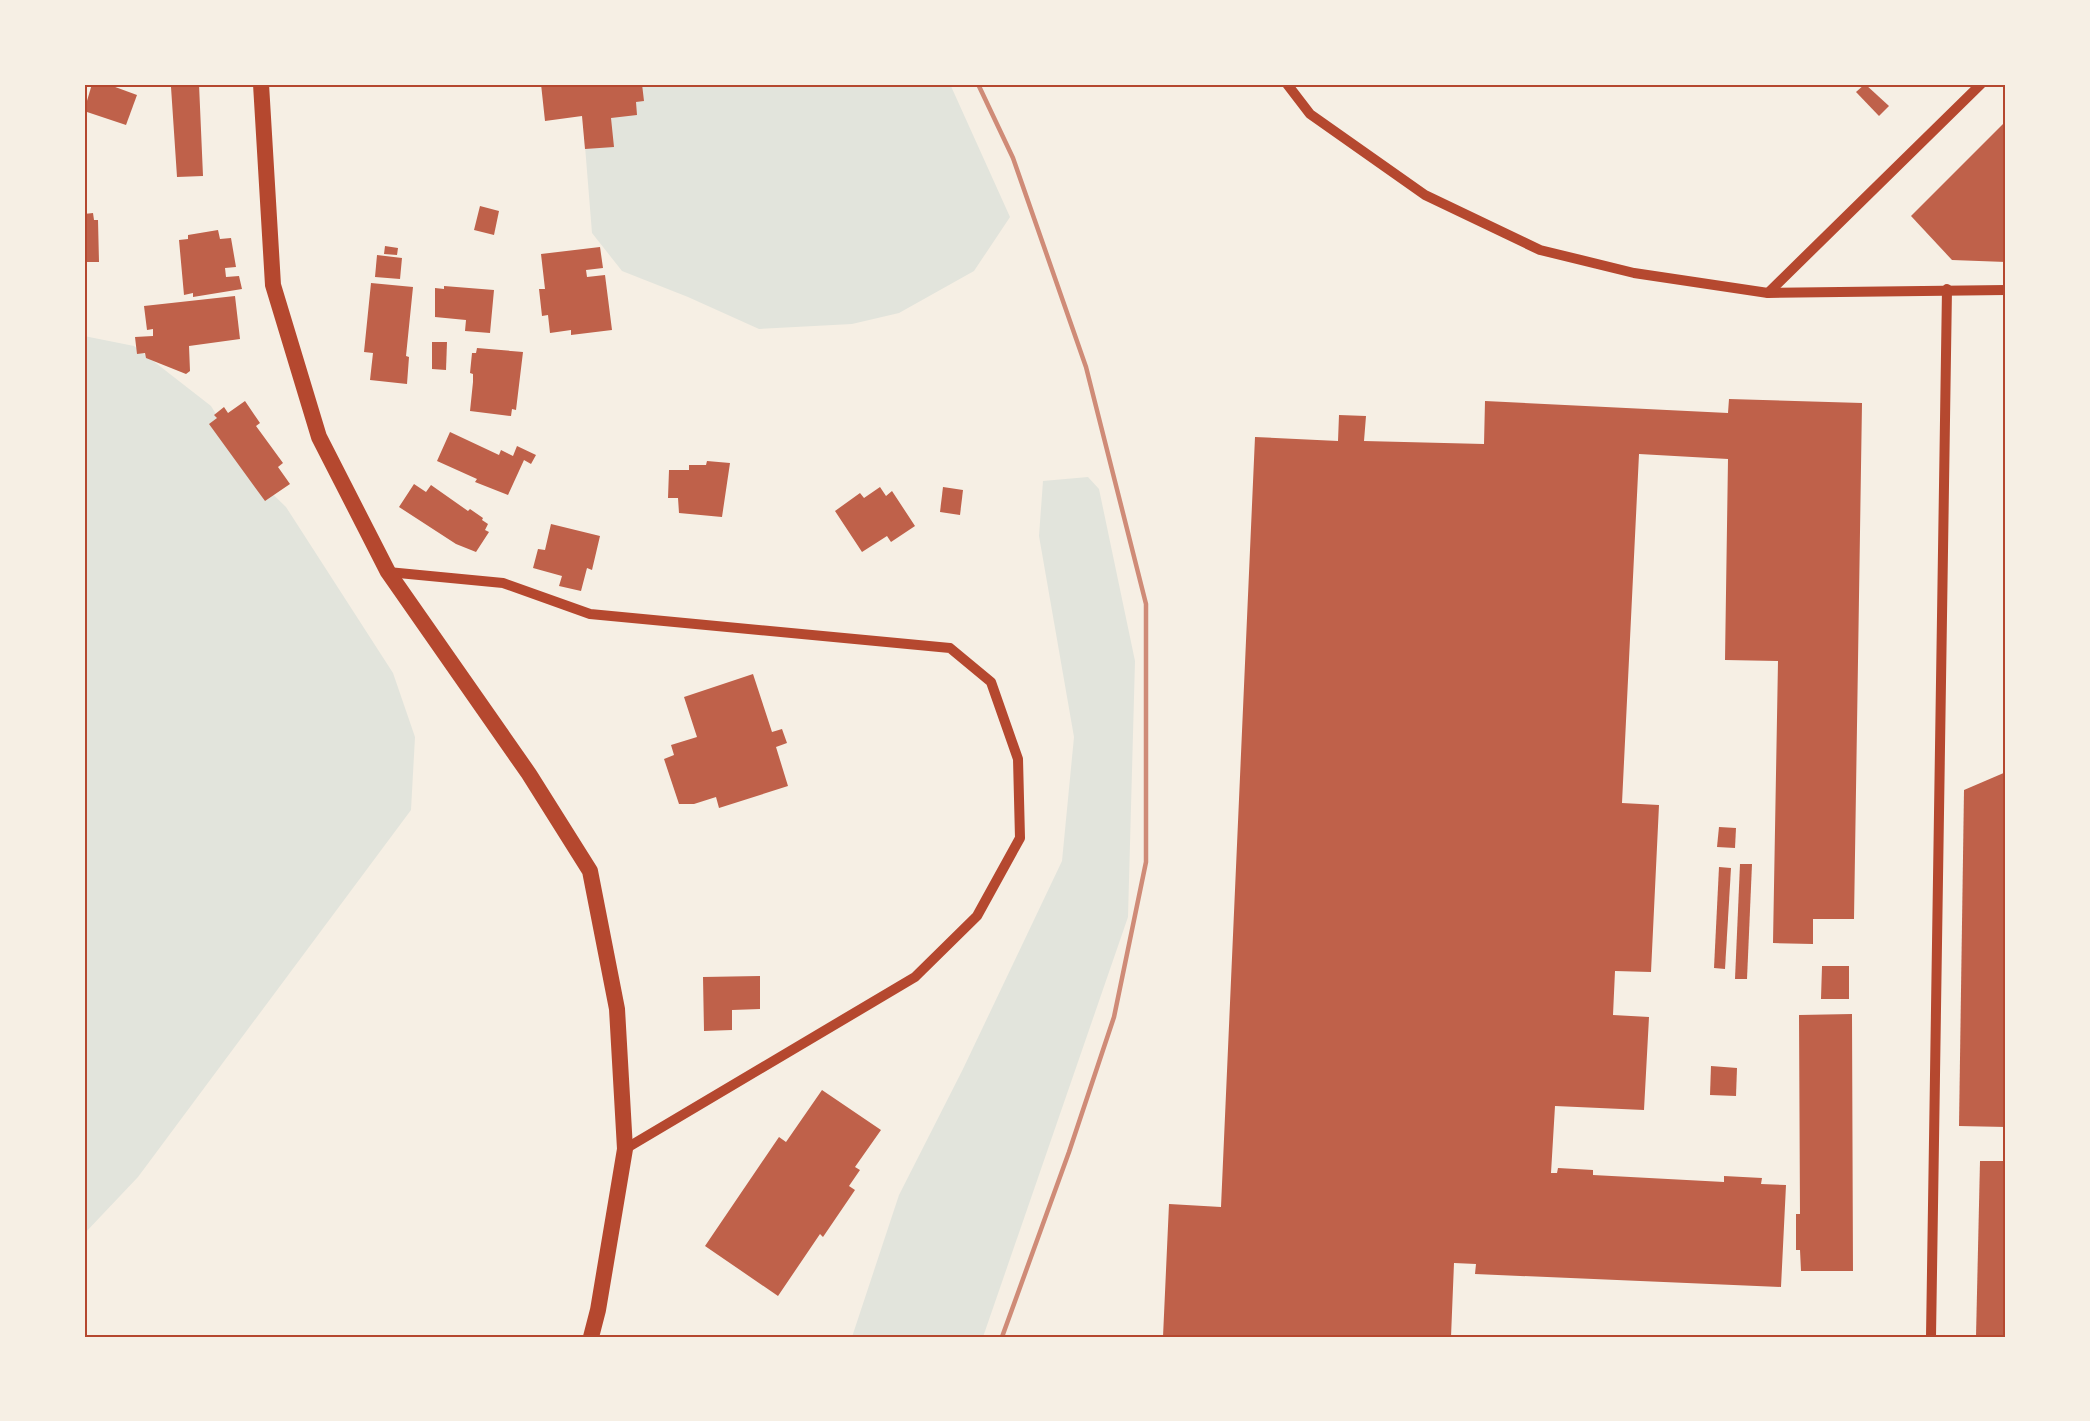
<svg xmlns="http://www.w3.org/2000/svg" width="2090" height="1421" font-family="'PT Sans',sans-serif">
<rect width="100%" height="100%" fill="#f6efe4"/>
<g fill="#e2e4dc">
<polygon points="580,84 950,84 1010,217 974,271 899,313 852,324 759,329 688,297 622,271 592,233"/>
<polygon points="84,336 134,346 211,406 254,476 286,507 393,673 415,737 411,810 138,1177 84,1234"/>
<polygon points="1088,477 1099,489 1135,661 1128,917 983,1337 852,1337 899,1195 963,1069 1062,861 1074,737 1039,536 1043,481"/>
</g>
<g fill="#bf614a">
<polygon points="92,84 107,84 137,95 126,125 84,111"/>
<polygon points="167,84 199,84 203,176 177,177 171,87 167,87"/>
<polygon points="541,84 642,84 644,101 636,102 637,115 611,118 614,147 585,149 582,116 545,121"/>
<polygon points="1865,84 1889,106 1879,116 1856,92"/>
<polygon points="2006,121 2006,262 1952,260 1911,216"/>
<polygon points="480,206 499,211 494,235 474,230"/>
<polygon points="93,213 94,220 98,220 99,262 84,262 84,214"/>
<polygon points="218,230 220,239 231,238 236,267 225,268 226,277 239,276 242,289 193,297 193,293 184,295 179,240 188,239 188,235"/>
<polygon points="385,246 398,248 397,255 384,254"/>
<polygon points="600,247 603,268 586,270 587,277 605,275 612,330 571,335 571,330 550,333 548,315 542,316 539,289 545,289 541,254"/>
<polygon points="377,255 402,258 400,279 375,277"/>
<polygon points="371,283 413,287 406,356 409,357 407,384 370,380 373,353 364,352"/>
<polygon points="444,286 494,290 490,333 465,331 466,320 435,317 435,288 444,289"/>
<polygon points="235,296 240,339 189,346 190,371 186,374 146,358 145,353 137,354 135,337 153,336 153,329 147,330 144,306"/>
<polygon points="432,342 447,342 446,370 432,369"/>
<polygon points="477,348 523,352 516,410 512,409 511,416 470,411 473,382 473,374 470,373 472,353 476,353"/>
<polygon points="1729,399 1862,403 1854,919 1813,919 1813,944 1773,943 1778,661 1725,660 1728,459 1639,454 1622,803 1659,805 1651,972 1615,971 1613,1015 1649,1017 1644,1110 1555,1106 1551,1173 1557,1173 1558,1168 1593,1170 1593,1175 1724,1182 1724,1176 1762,1178 1761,1184 1786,1185 1781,1287 1475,1274 1476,1264 1454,1263 1451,1337 1163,1337 1169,1204 1221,1207 1255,437 1338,441 1339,415 1366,416 1364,441 1484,444 1485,401 1728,413"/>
<polygon points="245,401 260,423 256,426 283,463 278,467 290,484 265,501 209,424 217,418 214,415 224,407 228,413"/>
<polygon points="450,432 499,455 501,450 513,456 517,446 536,455 531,464 524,460 508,495 475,482 477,479 437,461"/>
<polygon points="707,461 730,463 722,517 679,513 678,498 668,498 669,470 689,470 689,465 706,465"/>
<polygon points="414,484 426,492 431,485 468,511 470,509 483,518 482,520 488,524 485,530 489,532 476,552 456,544 399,507"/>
<polygon points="880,487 886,496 892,491 915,526 891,542 887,536 862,552 835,511 860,493 864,498"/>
<polygon points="943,487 963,490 960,515 940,512"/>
<polygon points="551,524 600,536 592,570 587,568 581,591 559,586 562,576 533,568 538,549 545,550"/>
<polygon points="753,674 772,732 782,729 787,743 776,747 788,786 719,808 716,797 694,804 679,804 664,759 674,755 671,745 697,737 684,697"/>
<polygon points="2006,772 2006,1127 1959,1126 1964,790"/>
<polygon points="1719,827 1736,828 1735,848 1717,847"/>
<polygon points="1740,864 1752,864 1747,979 1735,979"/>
<polygon points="1719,867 1731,868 1725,969 1714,968"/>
<polygon points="1822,966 1849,966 1849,999 1821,999"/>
<polygon points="760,976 760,1009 732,1010 732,1030 704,1031 703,977"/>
<polygon points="1852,1014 1853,1271 1801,1271 1800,1250 1796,1250 1796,1214 1800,1214 1799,1015"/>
<polygon points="1711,1066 1737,1068 1736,1096 1710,1095"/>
<polygon points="822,1090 881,1130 855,1167 860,1170 849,1186 855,1190 823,1237 820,1234 778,1296 705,1246 779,1137 786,1142"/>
<polygon points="1980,1161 2006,1161 2006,1337 1976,1337"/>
</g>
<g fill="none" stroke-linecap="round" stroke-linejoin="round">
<g stroke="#b5482f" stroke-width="10">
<polyline points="1287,84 1310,114 1425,195 1540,250 1634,273 1768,293 2006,290"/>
<polyline points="1768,293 1981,84"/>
<polyline points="388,572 503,583 590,614 950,648 991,682 1018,759 1020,838 977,916 915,977 625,1149"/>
<polyline points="1931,1337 1947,289"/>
</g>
<polyline stroke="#b5482f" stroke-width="16" points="261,84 273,285 319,437 388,572 529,774 590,871 617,1009 625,1149 598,1310 591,1337"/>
<polyline stroke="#cf8b77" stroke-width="4.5" points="978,84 1013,158 1086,367 1146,604 1146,862 1114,1017 1069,1152 1002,1337"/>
</g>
<rect width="2090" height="1421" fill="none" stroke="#f6efe4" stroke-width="171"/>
<rect x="86" y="86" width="1918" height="1250" fill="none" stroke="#b5482f" stroke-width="2"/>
</svg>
